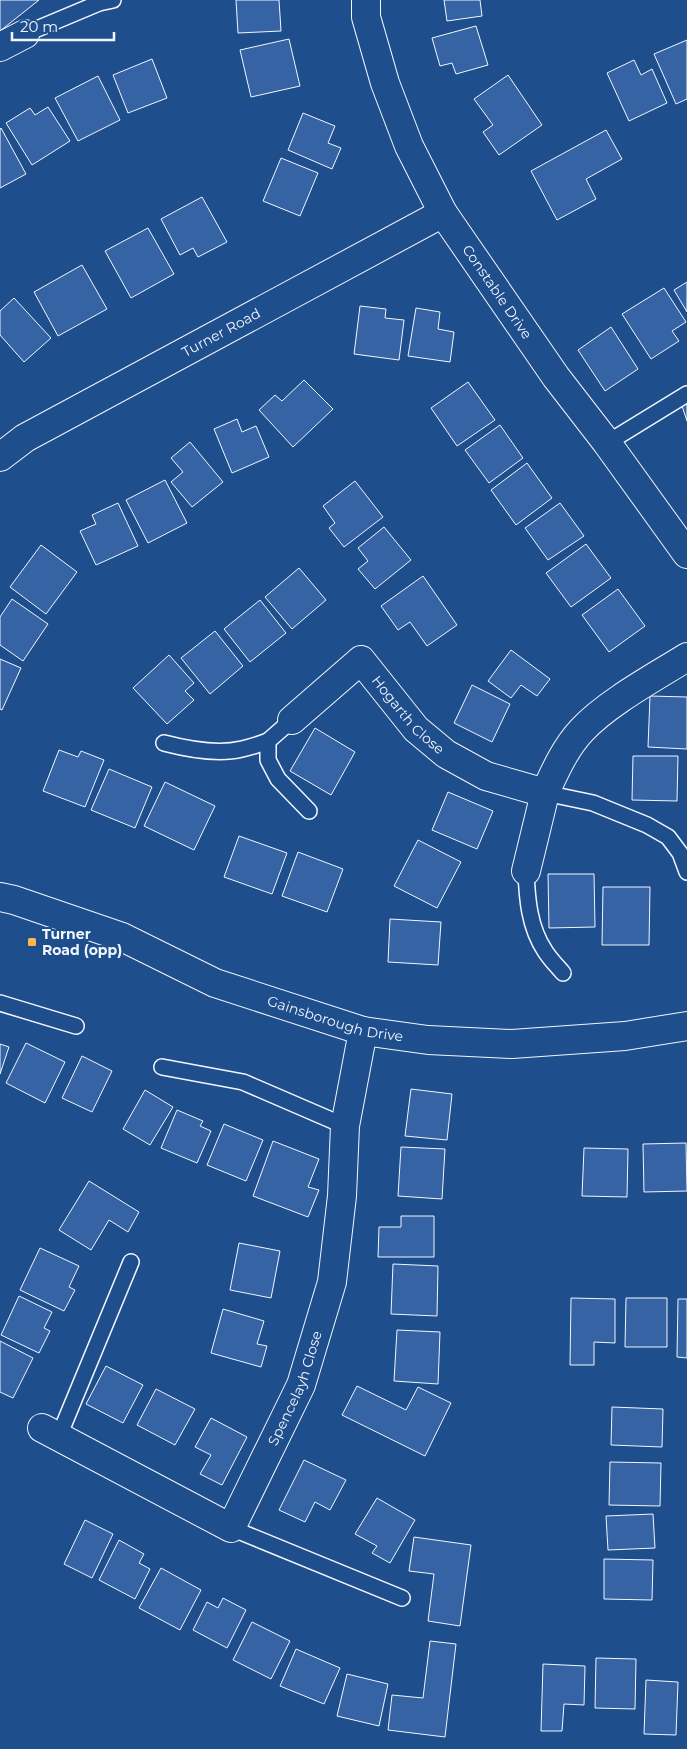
<svg xmlns="http://www.w3.org/2000/svg" width="687" height="1749" font-family="Montserrat,sans-serif">
<rect width="100%" height="100%" fill="#1f4e8c"/>
<g fill="#3563a3" stroke="#f2f6ff">
<polygon points="0,0 39,0 0,31"/>
<polygon points="236,0 279,0 281,31 238,33"/>
<polygon points="444,0 480,0 482,16 447,21"/>
<polygon points="476,26 488,65 456,74 452,63 440,66 432,38"/>
<polygon points="289,39 300,86 251,97 240,50"/>
<polygon points="687,40 687,99 676,104 654,54"/>
<polygon points="152,59 167,98 128,113 113,75"/>
<polygon points="634,60 641,75 652,69 667,103 629,121 607,73"/>
<polygon points="508,75 542,125 499,155 483,132 493,125 474,99"/>
<polygon points="98,76 120,120 78,141 55,98"/>
<polygon points="48,107 70,141 32,165 6,123 30,108 35,115"/>
<polygon points="303,113 335,126 328,143 341,148 332,169 288,150"/>
<polygon points="1,128 26,174 0,188 0,129"/>
<polygon points="606,130 622,159 586,179 596,199 557,220 531,171"/>
<polygon points="281,158 318,173 300,216 263,201"/>
<polygon points="202,197 227,242 198,257 193,248 180,255 161,219"/>
<polygon points="148,228 174,274 131,298 105,251"/>
<polygon points="82,265 107,309 58,336 34,292"/>
<polygon points="687,282 687,312 674,290"/>
<polygon points="664,288 686,322 672,331 679,341 651,359 622,314"/>
<polygon points="14,298 51,338 24,362 0,335 0,311"/>
<polygon points="360,306 386,309 385,318 404,320 399,360 354,354"/>
<polygon points="416,308 440,312 438,329 454,332 450,362 408,356"/>
<polygon points="611,327 638,369 605,391 578,350"/>
<polygon points="304,380 333,409 293,447 259,410 275,395 282,401"/>
<polygon points="468,382 495,420 457,446 431,408"/>
<polygon points="687,401 687,421 681,403"/>
<polygon points="237,419 242,432 256,426 269,457 232,473 214,429"/>
<polygon points="500,425 523,458 489,483 465,450"/>
<polygon points="190,442 223,482 192,507 171,482 183,472 171,458"/>
<polygon points="527,463 552,498 516,525 491,490"/>
<polygon points="165,480 187,523 148,543 126,500"/>
<polygon points="355,481 383,517 344,547 329,528 335,523 323,506"/>
<polygon points="118,503 138,546 96,565 80,531 96,524 92,515"/>
<polygon points="560,503 584,536 548,560 525,528"/>
<polygon points="384,527 411,560 375,589 358,569 368,561 358,548"/>
<polygon points="586,544 611,578 571,607 546,573"/>
<polygon points="41,545 77,572 46,614 10,587"/>
<polygon points="299,568 326,600 292,629 265,597"/>
<polygon points="423,576 457,625 427,646 410,622 398,630 381,606"/>
<polygon points="618,589 645,626 609,652 582,615"/>
<polygon points="12,599 48,624 23,661 0,645 0,617"/>
<polygon points="260,600 286,633 250,662 224,629"/>
<polygon points="215,631 243,666 210,694 181,658"/>
<polygon points="511,650 550,679 537,696 521,685 511,698 488,681"/>
<polygon points="169,655 194,683 185,691 194,700 167,724 133,688"/>
<polygon points="0,659 21,668 2,710 0,709"/>
<polygon points="472,685 510,704 492,742 454,723"/>
<polygon points="650,696 687,697 687,749 648,747"/>
<polygon points="315,728 355,752 331,795 290,771"/>
<polygon points="59,750 78,757 81,751 104,760 85,807 43,791"/>
<polygon points="633,756 678,756 677,801 632,800"/>
<polygon points="109,769 152,787 135,828 91,810"/>
<polygon points="165,782 215,806 194,850 144,826"/>
<polygon points="448,792 493,811 477,849 432,830"/>
<polygon points="239,836 287,853 272,894 224,877"/>
<polygon points="418,840 461,862 437,908 394,886"/>
<polygon points="298,852 343,869 327,912 282,896"/>
<polygon points="548,874 594,874 595,927 549,928"/>
<polygon points="603,887 650,887 649,945 602,945"/>
<polygon points="390,919 441,922 438,965 388,962"/>
<polygon points="26,1043 65,1062 45,1103 6,1083"/>
<polygon points="0,1044 9,1047 0,1074"/>
<polygon points="82,1056 112,1071 92,1112 62,1098"/>
<polygon points="411,1089 452,1094 447,1140 405,1136"/>
<polygon points="145,1090 173,1107 150,1145 123,1129"/>
<polygon points="177,1110 203,1121 200,1126 211,1131 197,1163 161,1148"/>
<polygon points="224,1124 263,1140 246,1181 207,1165"/>
<polygon points="273,1141 319,1159 308,1187 319,1190 308,1217 253,1196"/>
<polygon points="686,1143 687,1191 644,1192 643,1144"/>
<polygon points="401,1147 445,1149 442,1199 398,1196"/>
<polygon points="584,1148 628,1149 627,1197 582,1196"/>
<polygon points="89,1181 139,1212 128,1232 109,1220 91,1250 59,1230"/>
<polygon points="401,1216 434,1216 434,1257 378,1257 379,1227 401,1227"/>
<polygon points="239,1243 280,1251 271,1298 230,1290"/>
<polygon points="40,1248 79,1266 69,1287 75,1290 64,1311 20,1290"/>
<polygon points="393,1264 438,1266 437,1316 391,1314"/>
<polygon points="19,1296 52,1312 44,1328 50,1331 39,1353 1,1335"/>
<polygon points="571,1298 615,1299 615,1343 594,1342 594,1365 570,1365"/>
<polygon points="626,1298 667,1298 667,1347 625,1347"/>
<polygon points="678,1299 687,1299 687,1358 677,1357"/>
<polygon points="223,1309 264,1321 257,1344 267,1346 261,1367 211,1353"/>
<polygon points="397,1330 440,1332 438,1384 394,1381"/>
<polygon points="0,1341 33,1358 13,1398 0,1392"/>
<polygon points="106,1366 143,1385 123,1423 86,1404"/>
<polygon points="357,1386 406,1410 418,1387 451,1403 425,1456 342,1415"/>
<polygon points="156,1389 195,1409 175,1445 137,1425"/>
<polygon points="612,1407 663,1409 662,1447 611,1445"/>
<polygon points="211,1418 247,1437 222,1485 200,1474 211,1455 195,1447"/>
<polygon points="304,1460 346,1480 330,1510 315,1502 305,1522 279,1510"/>
<polygon points="610,1462 661,1463 660,1506 609,1505"/>
<polygon points="377,1498 415,1520 390,1563 372,1553 377,1546 355,1534"/>
<polygon points="653,1514 655,1548 608,1550 606,1516"/>
<polygon points="85,1520 113,1534 92,1578 64,1564"/>
<polygon points="414,1537 471,1545 460,1626 428,1621 434,1574 409,1571"/>
<polygon points="119,1540 144,1554 139,1563 150,1569 135,1599 99,1580"/>
<polygon points="604,1559 653,1560 652,1600 604,1599"/>
<polygon points="161,1568 201,1590 180,1630 139,1608"/>
<polygon points="223,1598 246,1610 227,1648 193,1630 207,1602 218,1608"/>
<polygon points="252,1622 290,1641 271,1679 233,1660"/>
<polygon points="430,1641 456,1644 445,1737 388,1730 392,1695 423,1698"/>
<polygon points="296,1649 340,1668 324,1704 280,1686"/>
<polygon points="596,1658 636,1659 635,1709 595,1708"/>
<polygon points="543,1664 585,1666 584,1705 564,1704 562,1731 541,1731"/>
<polygon points="347,1674 388,1684 379,1726 337,1716"/>
<polygon points="646,1680 678,1682 676,1735 644,1734"/>
</g>
<g fill="none" stroke-linecap="round" stroke-linejoin="round">
<g stroke="#f2f6ff" stroke-width="18">
<g id="service">
<polyline points="25,34 99,3 113,0"/>
<polyline points="607,443 687,394"/>
<polyline points="292,720 268,741 268,760 278,779 309,811"/>
<path d="M164,743C187,749 217,755 242,749C251,747 260,744 268,741"/>
<polyline points="545,793 593,803 647,825 668,837 680,853 687,872"/>
<path d="M526,871C527,898 529,927 545,951C550,959 557,966 563,973"/>
<polyline points="0,1003 76,1026"/>
<polyline points="162,1067 243,1082 345,1126"/>
<polyline points="59,1436 131,1262"/>
<polyline points="231,1528 402,1598"/>
</g>
</g>
<g stroke="#f2f6ff" stroke-width="30">
<g id="minor">
<path id="s1" d="M366,0V17L385,83L409,146L443,213L556,377L607,443L687,554"/>
<polyline points="0,47 25,34"/>
<path id="s2" d="M0,457L25,438L443,213"/>
<path id="s3" d="M292,720L361,660L416,729L446,754L486,776L545,793C555,771 565,748 582,730C607,703 655,677 687,657"/>
<polyline points="526,871 545,793"/>
<path id="s4" d="M0,897L14,900L122,937L215,983L363,1031L428,1040L512,1044L625,1036L687,1026"/>
<path id="s5" d="M42,1428L231,1528L301,1385L332,1282L342,1196L345,1126L363,1031"/>
</g>
</g>
<use href="#service" stroke="#1f4e8c" stroke-width="15"/>
<use href="#minor" stroke="#1f4e8c" stroke-width="28"/>
</g>
<rect fill="#ffb74d" stroke="#1f4e8c" stroke-width="2" x="27" y="937" width="10" height="10" rx="2.5"/>
<g text-anchor="middle" dominant-baseline="central" stroke-width="4" stroke-linejoin="round" paint-order="stroke">
<g font-size="14" fill="#f2f6ff" stroke="#1f4e8c">
<text stroke="none"><textPath href="#s1" startOffset="324">Constable Drive</textPath></text>
<text stroke="none"><textPath href="#s2" startOffset="254">Turner Road</textPath></text>
<text stroke="none"><textPath href="#s3" startOffset="164">Hogarth Close</textPath></text>
<text stroke="none"><textPath href="#s4" startOffset="358">Gainsborough Drive</textPath></text>
<text stroke="none"><textPath href="#s5" startOffset="368">Spencelayh Close</textPath></text>
</g>
<g font-size="14" font-weight="bold" fill="#f2f6ff" stroke="#1f4e8c" text-anchor="start">
<text x="42" y="934">Turner<tspan x="42" dy="16">Road (opp)</tspan></text>
</g>
</g>
<path d="M12 32v8h102v-8" fill="none" stroke="#f2f6ff" stroke-width="2.5"/>
<text x="20" y="32" font-size="15" fill="#f2f6ff" stroke="#1f4e8c" stroke-width="4" paint-order="stroke">20 m</text>
</svg>
